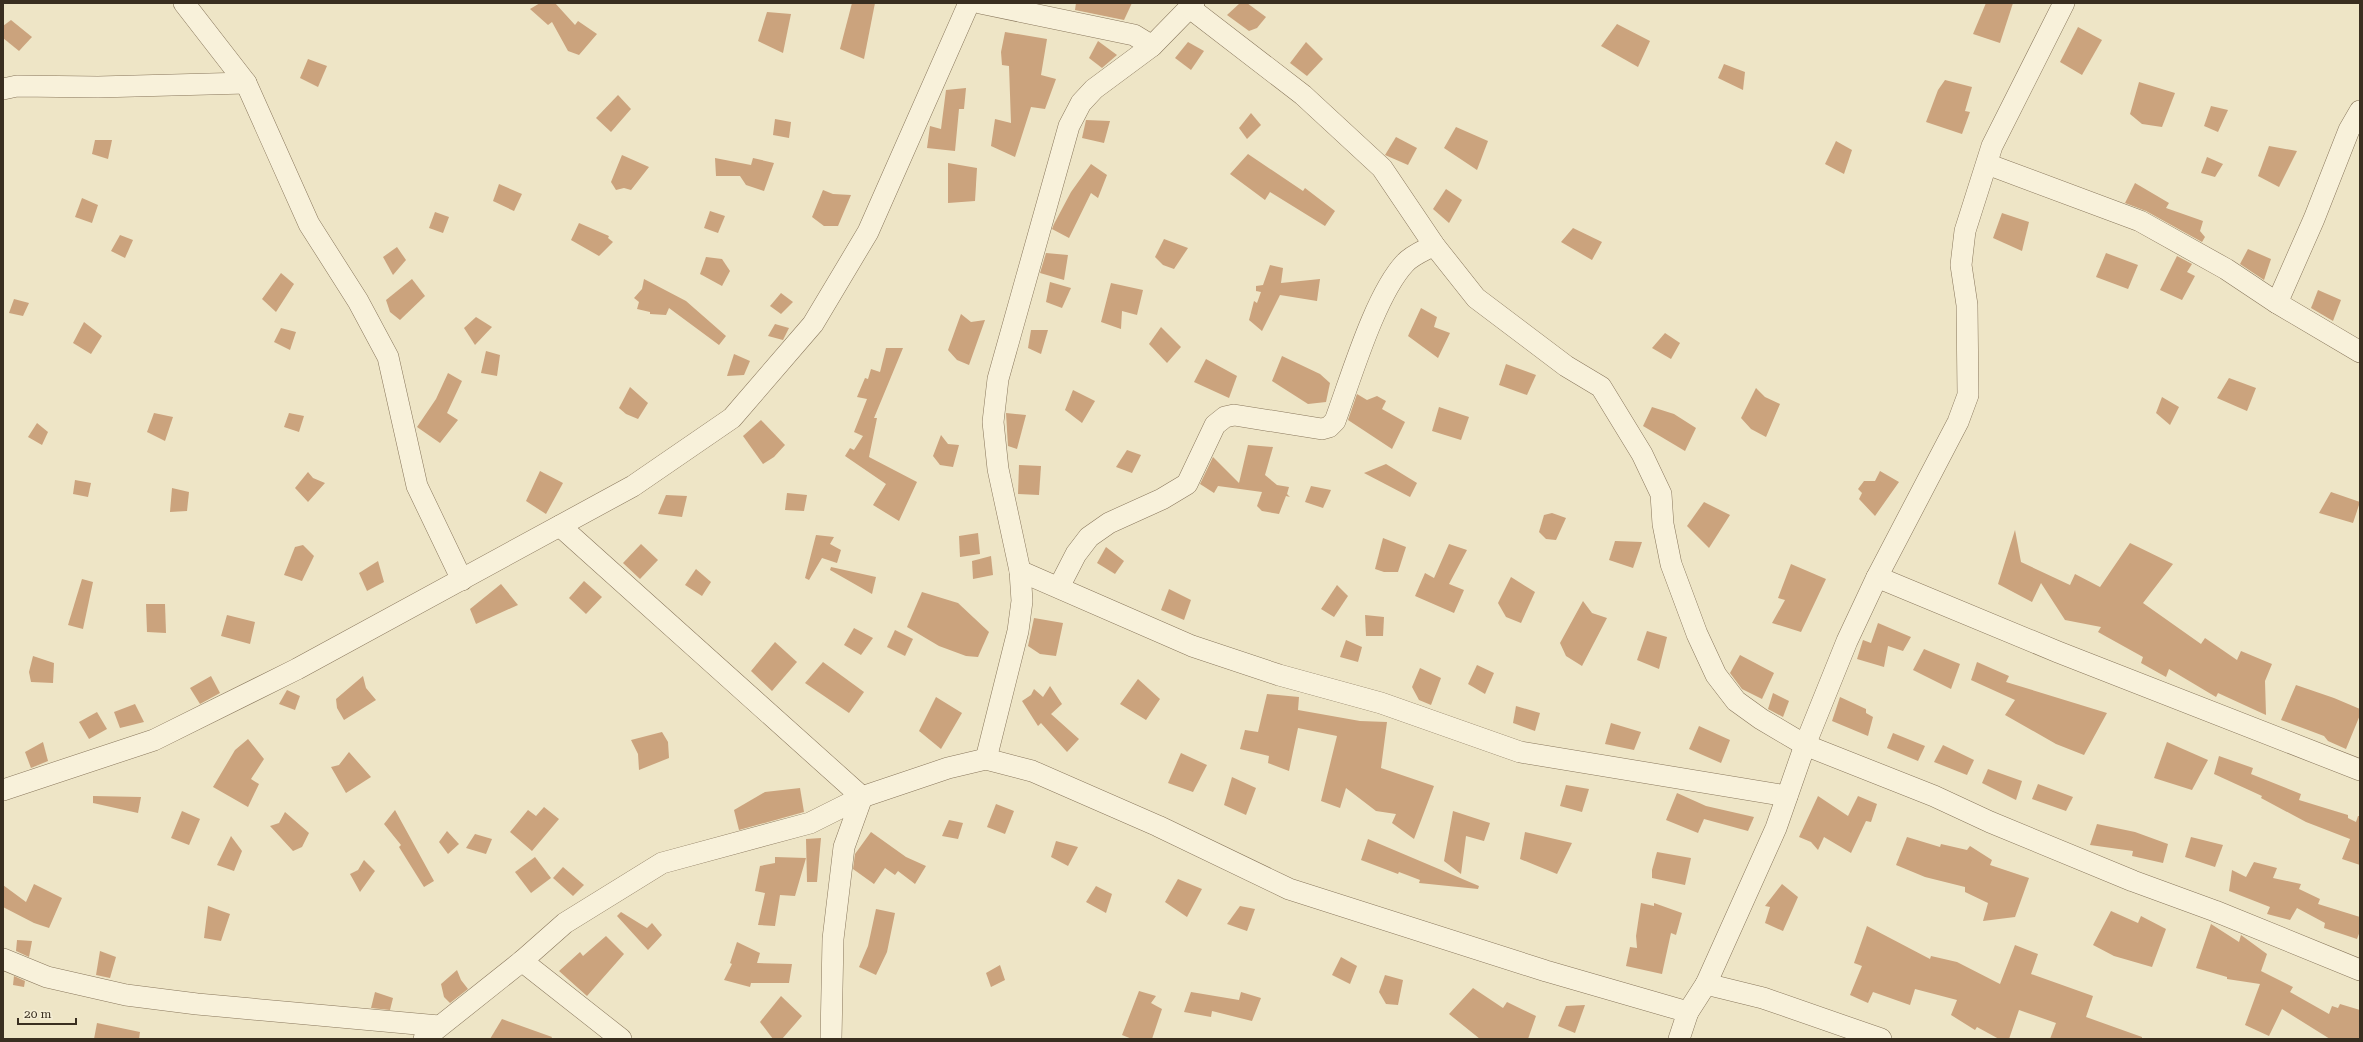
<svg xmlns="http://www.w3.org/2000/svg" width="2363" height="1042" font-family="'Roboto Serif',serif">
<rect width="100%" height="100%" fill="#eee5c6"/>
<g fill="#cba37d">
<polygon points="540,3 555,3 575,25 578,21 597,34 579,55 568,51 552,22 548,25 530,9"/>
<polygon points="852,3 875,3 864,59 840,49"/>
<polygon points="1076,3 1132,3 1124,20 1075,10"/>
<polygon points="1240,3 1247,3 1266,17 1257,28 1249,31 1227,15"/>
<polygon points="1986,3 2013,3 2000,43 1973,34"/>
<polygon points="767,12 791,14 783,53 758,41"/>
<polygon points="11,20 32,37 19,51 3,38 3,26"/>
<polygon points="1617,24 1650,41 1638,67 1601,46"/>
<polygon points="2078,27 2102,40 2082,75 2060,62"/>
<polygon points="1005,32 1047,39 1041,75 1056,79 1045,109 1031,107 1015,157 991,146 995,119 1011,123 1009,66 1002,65 1001,52"/>
<polygon points="1098,41 1117,55 1102,68 1089,58"/>
<polygon points="1188,42 1204,51 1191,70 1175,58"/>
<polygon points="1306,42 1323,59 1307,76 1290,63"/>
<polygon points="308,59 327,66 318,87 300,78"/>
<polygon points="1724,64 1745,72 1743,90 1718,78"/>
<polygon points="1945,80 1972,87 1965,111 1970,112 1962,134 1926,122 1938,90"/>
<polygon points="2139,82 2175,93 2162,127 2142,124 2130,114"/>
<polygon points="966,88 964,109 959,109 955,151 927,148 930,126 941,129 946,90"/>
<polygon points="618,95 631,109 611,132 596,118"/>
<polygon points="2211,106 2228,110 2218,132 2204,126"/>
<polygon points="1251,113 1261,125 1247,139 1239,128"/>
<polygon points="775,119 791,122 789,138 773,135"/>
<polygon points="1086,120 1110,121 1104,143 1082,138"/>
<polygon points="1456,127 1488,141 1477,170 1444,148"/>
<polygon points="1396,137 1417,148 1408,165 1385,155"/>
<polygon points="95,140 112,140 108,159 92,154"/>
<polygon points="1836,141 1852,150 1844,174 1825,164"/>
<polygon points="2269,146 2297,151 2279,187 2258,176"/>
<polygon points="1248,154 1303,191 1305,188 1335,211 1325,226 1270,192 1265,200 1230,174"/>
<polygon points="622,155 649,167 631,190 624,188 616,190 611,182"/>
<polygon points="2207,157 2223,164 2215,177 2201,173"/>
<polygon points="715,158 751,165 753,158 774,163 764,191 746,185 740,176 716,176"/>
<polygon points="948,163 977,168 975,201 948,203"/>
<polygon points="1091,164 1107,175 1098,198 1091,193 1069,238 1052,229 1054,224 1071,192"/>
<polygon points="2135,183 2169,203 2166,208 2203,221 2200,231 2205,237 2202,242 2146,211 2125,203"/>
<polygon points="499,184 522,194 514,211 493,201"/>
<polygon points="1446,189 1462,200 1449,223 1433,209"/>
<polygon points="823,190 833,194 851,195 838,226 824,226 812,217"/>
<polygon points="82,198 98,205 92,223 75,217"/>
<polygon points="710,211 725,216 718,233 704,228"/>
<polygon points="435,212 449,217 443,233 429,228"/>
<polygon points="2002,213 2029,222 2022,251 1993,238"/>
<polygon points="579,223 609,236 608,238 613,242 599,256 571,240"/>
<polygon points="1573,228 1602,242 1592,260 1561,242"/>
<polygon points="120,235 133,240 125,258 111,251"/>
<polygon points="1164,239 1188,248 1174,269 1163,265 1155,257"/>
<polygon points="397,247 406,260 393,275 383,257"/>
<polygon points="2248,249 2271,259 2264,280 2240,264"/>
<polygon points="1046,253 1068,255 1064,280 1040,273"/>
<polygon points="2106,253 2138,265 2128,289 2096,277"/>
<polygon points="2177,256 2192,264 2187,272 2195,276 2182,300 2160,290"/>
<polygon points="706,257 722,259 730,271 722,286 700,274"/>
<polygon points="1270,265 1283,268 1281,283 1320,279 1317,301 1280,295 1262,331 1249,320 1254,301 1257,303 1261,292 1256,291 1256,286 1263,285"/>
<polygon points="281,273 294,284 276,312 262,299"/>
<polygon points="412,279 425,296 400,320 390,312 386,300"/>
<polygon points="644,279 686,301 726,336 719,345 669,308 666,315 650,314 650,312 637,309 639,302 634,298 642,289"/>
<polygon points="1050,282 1071,288 1062,308 1046,302"/>
<polygon points="1111,283 1143,290 1137,315 1122,311 1121,329 1101,322"/>
<polygon points="2318,290 2341,300 2333,321 2311,308"/>
<polygon points="781,293 793,302 781,314 770,306"/>
<polygon points="14,299 29,303 23,316 9,313"/>
<polygon points="1421,308 1437,317 1434,327 1450,333 1438,358 1408,336"/>
<polygon points="961,314 971,322 985,320 969,365 957,360 948,350"/>
<polygon points="476,317 492,327 475,345 464,328"/>
<polygon points="84,322 102,336 91,354 73,343"/>
<polygon points="775,324 789,328 783,340 768,336"/>
<polygon points="1161,327 1181,347 1167,363 1149,344"/>
<polygon points="281,328 296,332 290,350 274,342"/>
<polygon points="1031,330 1048,330 1041,354 1028,348"/>
<polygon points="1665,333 1680,343 1671,359 1652,348"/>
<polygon points="886,348 903,348 874,418 877,418 869,457 917,482 899,521 873,505 886,484 845,456 850,448 854,450 863,436 854,432 867,399 857,397 865,378 868,379 871,369 880,372"/>
<polygon points="486,351 500,355 497,376 481,373"/>
<polygon points="734,354 750,361 744,375 727,376"/>
<polygon points="1282,356 1320,374 1330,383 1326,402 1308,404 1272,381"/>
<polygon points="1206,359 1237,376 1229,398 1194,382"/>
<polygon points="1506,364 1536,375 1527,395 1499,385"/>
<polygon points="448,373 462,381 447,413 458,420 440,443 417,427 436,399"/>
<polygon points="2229,378 2256,388 2247,411 2217,398"/>
<polygon points="630,387 648,403 638,419 626,414 619,408"/>
<polygon points="1756,388 1765,397 1780,404 1766,437 1751,429 1741,418"/>
<polygon points="1073,390 1095,401 1082,423 1065,410"/>
<polygon points="1357,394 1367,400 1377,396 1386,401 1382,409 1405,422 1392,449 1348,420"/>
<polygon points="2162,397 2179,407 2170,425 2156,413"/>
<polygon points="1439,407 1469,417 1461,440 1432,431"/>
<polygon points="1652,407 1674,414 1696,428 1685,451 1643,426"/>
<polygon points="154,413 173,417 165,441 147,432"/>
<polygon points="289,413 304,416 299,432 284,427"/>
<polygon points="1006,413 1026,415 1017,449 1008,446"/>
<polygon points="761,420 785,445 774,457 763,464 743,436"/>
<polygon points="37,423 48,432 42,445 28,437"/>
<polygon points="941,435 948,444 959,445 953,467 940,465 933,456"/>
<polygon points="1248,445 1273,447 1265,475 1277,485 1289,487 1287,494 1290,497 1286,496 1279,514 1262,511 1257,506 1262,492 1218,486 1214,493 1200,484 1213,457 1239,483"/>
<polygon points="1127,450 1141,455 1132,473 1116,467"/>
<polygon points="1386,464 1417,483 1410,497 1364,473"/>
<polygon points="1019,465 1041,466 1039,495 1018,494"/>
<polygon points="540,471 563,483 546,514 526,501"/>
<polygon points="1880,471 1899,482 1875,516 1859,499 1862,493 1858,489 1864,481 1875,481"/>
<polygon points="308,472 313,478 325,483 308,502 295,488"/>
<polygon points="75,480 91,483 88,497 73,494"/>
<polygon points="1311,486 1331,490 1323,508 1305,502"/>
<polygon points="172,488 189,492 187,511 170,512"/>
<polygon points="2331,492 2360,502 2353,523 2319,513"/>
<polygon points="787,493 807,495 804,511 785,510"/>
<polygon points="666,495 687,496 682,517 658,514"/>
<polygon points="1704,502 1730,515 1709,548 1687,526"/>
<polygon points="1552,513 1566,518 1556,540 1546,539 1539,532 1544,515"/>
<polygon points="2015,530 2021,562 2070,585 2075,574 2100,587 2130,543 2173,564 2143,603 2201,644 2205,638 2237,660 2241,651 2272,664 2265,681 2266,715 2218,693 2216,697 2169,669 2166,677 2141,663 2143,657 2098,632 2101,627 2065,620 2041,583 2032,602 1998,584"/>
<polygon points="978,533 980,554 960,557 959,536"/>
<polygon points="816,535 834,537 830,544 841,550 837,563 822,558 809,580 805,578"/>
<polygon points="1383,538 1406,547 1398,572 1384,572 1375,569"/>
<polygon points="1615,541 1642,542 1633,568 1609,560"/>
<polygon points="641,544 658,560 640,579 623,563"/>
<polygon points="1449,544 1467,550 1449,584 1464,590 1454,613 1415,596 1425,573 1434,578"/>
<polygon points="303,545 314,556 302,581 284,575 295,547"/>
<polygon points="1106,547 1124,561 1115,574 1097,563"/>
<polygon points="991,556 993,575 973,579 972,561"/>
<polygon points="378,561 384,582 367,591 359,573"/>
<polygon points="1791,564 1826,579 1801,632 1772,623 1785,600 1778,598"/>
<polygon points="831,567 876,577 872,594 830,570"/>
<polygon points="696,569 711,582 702,596 685,585"/>
<polygon points="1511,577 1535,592 1521,623 1506,617 1498,603"/>
<polygon points="82,579 93,582 83,629 68,625"/>
<polygon points="584,581 602,597 586,614 569,598"/>
<polygon points="501,584 518,605 476,624 470,609"/>
<polygon points="1337,585 1348,596 1334,617 1321,609"/>
<polygon points="1169,589 1191,600 1184,620 1161,610"/>
<polygon points="922,592 958,603 989,632 978,657 966,656 939,646 907,627"/>
<polygon points="1583,601 1592,613 1607,618 1582,666 1566,656 1560,643"/>
<polygon points="146,604 165,604 166,633 147,632"/>
<polygon points="227,615 255,622 250,644 221,636"/>
<polygon points="1365,615 1384,617 1383,636 1366,636"/>
<polygon points="1034,618 1063,623 1056,656 1040,654 1028,646"/>
<polygon points="1878,623 1911,637 1903,651 1888,646 1884,667 1857,659 1863,640 1871,643"/>
<polygon points="854,628 873,638 861,655 844,645"/>
<polygon points="895,630 913,639 905,656 887,647"/>
<polygon points="1647,631 1667,637 1659,669 1637,660"/>
<polygon points="1346,640 1362,647 1358,662 1340,657"/>
<polygon points="775,642 797,662 772,691 751,671"/>
<polygon points="1924,649 1960,664 1951,689 1913,670"/>
<polygon points="1740,655 1774,673 1762,699 1742,689 1730,673"/>
<polygon points="33,656 54,663 53,683 31,682 29,672"/>
<polygon points="823,662 864,692 849,713 805,683"/>
<polygon points="1977,662 2009,676 2006,682 2107,713 2084,755 2056,744 2005,715 2015,700 1971,680"/>
<polygon points="1477,665 1494,673 1485,694 1468,684"/>
<polygon points="1420,668 1441,678 1431,705 1419,700 1412,687"/>
<polygon points="211,676 220,693 200,704 190,688"/>
<polygon points="363,676 366,688 376,700 344,720 337,708 336,699"/>
<polygon points="1138,679 1160,699 1146,720 1120,704"/>
<polygon points="2296,685 2334,698 2360,709 2360,715 2346,749 2328,741 2324,736 2281,720"/>
<polygon points="1050,686 1062,704 1051,714 1079,739 1067,752 1041,723 1038,726 1022,701 1031,695 1034,689 1043,697"/>
<polygon points="287,690 300,696 295,710 279,704"/>
<polygon points="1773,693 1789,701 1783,717 1768,709"/>
<polygon points="1267,694 1299,697 1298,710 1360,721 1387,722 1381,768 1434,786 1414,839 1392,823 1396,814 1376,811 1346,788 1340,808 1321,801 1337,736 1298,728 1289,771 1268,763 1269,756 1240,749 1245,730 1258,732"/>
<polygon points="936,697 962,713 941,749 919,731"/>
<polygon points="1840,697 1866,709 1866,713 1873,717 1868,736 1832,721"/>
<polygon points="135,704 144,722 120,728 114,712"/>
<polygon points="1516,706 1540,713 1535,731 1513,723"/>
<polygon points="97,712 107,729 89,739 79,722"/>
<polygon points="1611,723 1641,732 1634,750 1605,744"/>
<polygon points="1699,726 1730,740 1721,763 1689,749"/>
<polygon points="662,732 668,742 669,758 639,770 638,754 631,740"/>
<polygon points="1893,733 1925,746 1918,761 1887,748"/>
<polygon points="248,739 264,759 251,779 259,784 248,807 213,787 235,750"/>
<polygon points="43,742 48,761 31,768 25,752"/>
<polygon points="2167,742 2208,760 2192,790 2154,778"/>
<polygon points="1943,745 1974,760 1967,775 1934,762"/>
<polygon points="349,752 371,777 346,793 331,767 339,765"/>
<polygon points="1181,753 1207,765 1193,792 1168,783"/>
<polygon points="2219,756 2253,768 2251,774 2301,794 2299,800 2348,815 2348,818 2356,822 2358,816 2360,816 2360,865 2342,859 2350,839 2306,822 2261,798 2262,796 2214,774"/>
<polygon points="1988,769 2022,781 2016,800 1982,783"/>
<polygon points="1232,777 1256,788 1246,815 1224,805"/>
<polygon points="2038,784 2073,797 2066,811 2032,799"/>
<polygon points="1566,785 1589,789 1582,812 1560,806"/>
<polygon points="800,788 804,812 739,830 734,810 765,792"/>
<polygon points="1677,793 1706,806 1754,817 1748,831 1704,819 1698,833 1666,820"/>
<polygon points="93,796 141,797 138,813 93,803"/>
<polygon points="1818,796 1848,816 1858,796 1877,804 1871,822 1866,821 1851,853 1824,837 1818,850 1811,842 1799,837"/>
<polygon points="996,804 1014,811 1005,834 987,827"/>
<polygon points="544,807 559,819 532,851 510,832 528,810 536,816"/>
<polygon points="395,810 434,881 424,887 399,847 401,845 384,824"/>
<polygon points="182,811 200,819 189,845 171,838"/>
<polygon points="1453,811 1490,823 1484,841 1466,836 1461,874 1444,861"/>
<polygon points="285,812 309,833 302,847 293,851 270,826 279,823"/>
<polygon points="949,820 963,823 958,839 942,836"/>
<polygon points="2097,824 2135,832 2168,844 2163,863 2132,856 2133,851 2090,845"/>
<polygon points="447,831 459,844 448,854 439,842"/>
<polygon points="871,832 906,857 926,866 915,884 898,871 895,875 885,868 874,884 853,869 855,854"/>
<polygon points="1525,832 1572,843 1557,874 1520,859"/>
<polygon points="475,834 492,839 486,854 466,848"/>
<polygon points="231,836 242,851 234,871 217,865"/>
<polygon points="1907,837 1940,847 1941,844 1967,850 1970,846 1992,860 1990,865 2029,878 2015,917 1983,921 1988,903 1965,892 1965,887 1925,877 1896,865"/>
<polygon points="2191,837 2223,845 2215,867 2185,857"/>
<polygon points="821,838 817,882 807,882 806,839"/>
<polygon points="1368,839 1479,886 1478,889 1419,883 1420,880 1399,872 1398,874 1361,860"/>
<polygon points="1056,841 1078,847 1068,866 1051,857"/>
<polygon points="1657,852 1691,858 1685,885 1652,878 1652,870"/>
<polygon points="535,857 551,878 531,893 515,872"/>
<polygon points="775,857 806,858 795,896 780,895 775,926 758,925 765,893 755,891 760,866 775,863"/>
<polygon points="364,860 375,871 360,892 350,874 358,870"/>
<polygon points="2254,862 2277,868 2273,878 2301,884 2299,889 2320,899 2318,904 2360,917 2360,931 2357,939 2324,928 2325,923 2297,908 2290,920 2267,914 2270,907 2229,891 2232,870 2246,877"/>
<polygon points="563,867 584,885 573,896 553,878"/>
<polygon points="1178,879 1202,889 1187,917 1165,902"/>
<polygon points="34,884 62,898 49,928 34,923 3,907 3,885 26,902"/>
<polygon points="1782,884 1798,897 1783,931 1765,923 1770,907 1765,906"/>
<polygon points="1096,886 1112,894 1106,913 1086,902"/>
<polygon points="1641,903 1654,906 1654,903 1682,913 1676,935 1671,933 1662,974 1626,966 1630,947 1637,948 1636,936"/>
<polygon points="208,906 230,914 221,941 204,938"/>
<polygon points="1240,906 1255,909 1247,931 1227,924"/>
<polygon points="876,909 895,913 887,952 876,975 859,967 868,946"/>
<polygon points="2111,911 2138,923 2141,916 2166,929 2152,967 2114,956 2093,945"/>
<polygon points="621,912 647,928 652,923 662,935 648,950 617,916"/>
<polygon points="2211,924 2239,942 2241,935 2267,954 2261,971 2293,987 2290,992 2329,1014 2332,1006 2338,1008 2340,1004 2360,1010 2360,1039 2330,1039 2282,1009 2269,1036 2245,1025 2260,984 2227,979 2227,977 2196,968"/>
<polygon points="1867,926 1930,959 1931,956 1957,962 2000,984 2015,945 2038,954 2031,974 2093,996 2086,1017 2142,1037 2142,1039 2050,1039 2056,1023 2019,1010 2009,1039 1999,1039 1977,1027 1975,1030 1951,1015 1957,1000 1915,989 1910,1005 1873,992 1868,1003 1850,995 1862,966 1854,963"/>
<polygon points="606,936 624,954 587,996 559,971 580,952 583,956"/>
<polygon points="17,940 32,941 29,957 16,951"/>
<polygon points="737,942 760,953 757,963 792,964 789,983 751,983 750,987 724,980 732,964 730,963"/>
<polygon points="100,951 116,957 110,978 96,975"/>
<polygon points="1341,957 1357,966 1350,984 1332,975"/>
<polygon points="1000,965 1005,980 991,987 986,973"/>
<polygon points="457,970 461,980 468,989 450,1003 444,997 441,984"/>
<polygon points="1385,975 1403,980 1398,1005 1386,1004 1379,992"/>
<polygon points="14,976 25,981 24,987 13,985"/>
<polygon points="1473,988 1503,1008 1507,1002 1536,1016 1528,1039 1480,1039 1449,1014"/>
<polygon points="1139,991 1156,996 1151,1003 1162,1009 1152,1039 1132,1039 1122,1035"/>
<polygon points="375,992 393,998 390,1010 371,1008"/>
<polygon points="1191,992 1239,1000 1241,992 1261,998 1252,1021 1212,1011 1211,1017 1184,1012"/>
<polygon points="781,996 802,1016 782,1039 773,1039 760,1022"/>
<polygon points="1585,1005 1575,1033 1558,1026 1566,1006"/>
<polygon points="502,1019 552,1037 551,1039 490,1039"/>
<polygon points="97,1023 140,1032 139,1039 94,1039"/>
</g>
<g fill="none" stroke-linecap="round" stroke-linejoin="round">
<g stroke="#89775c" stroke-width="22">
<g id="street">
<polyline points="184,3 246,83 309,224 358,301 388,357 417,486 462,580"/>
<polyline points="980,3 1134,35 1152,46 1194,3"/>
<polyline points="1190,8 1303,95 1382,168 1434,245 1476,298 1566,366 1601,387 1642,454 1661,494 1663,524 1671,564 1697,634 1716,675 1736,701 1761,719 1805,745 1934,796 1990,822 2133,881 2215,911 2360,970"/>
<polyline points="3,89 17,86 98,87 246,83"/>
<polyline points="1987,164 2140,221 2226,269 2277,303 2360,352"/>
<polyline points="2277,303 2314,219 2349,130 2360,111"/>
<polyline points="1020,571 1192,646 1279,675 1381,703 1520,752 1787,796"/>
<polyline points="1877,577 1958,422 1968,395 1967,305 1961,265 1965,231 1992,146 2064,3"/>
<path d="M1059,587L1076,554L1089,537L1109,523L1162,499L1187,484L1215,425L1225,417L1234,415L1322,429L1329,427L1335,421C1351,378 1375,295 1405,263C1412,255 1425,250 1434,245"/>
<polyline points="986,759 1018,631 1022,601 1020,571 998,469 993,422 998,379 1069,126 1081,103 1094,89 1152,46"/>
<polyline points="3,790 154,740 297,669 633,486 732,418 813,324 868,232 969,3"/>
<polyline points="3,959 47,977 126,995 197,1004 439,1026"/>
<polyline points="522,961 621,1039"/>
<polyline points="1706,984 1776,828 1805,745 1847,641 1877,577 2058,652 2360,770"/>
<polyline points="424,1039 522,961 565,923 662,863 810,823 862,797 560,526"/>
<polyline points="831,1039 833,939 844,847 862,797 948,768 986,759 1032,771 1158,826 1289,889 1546,971 1688,1012"/>
<polyline points="1679,1039 1688,1012 1706,984 1763,998 1881,1039"/>
</g>
</g>
<use href="#street" stroke="#f8f1da" stroke-width="21"/>
</g>
<rect width="2363" height="1042" fill="none" stroke="#392e20" stroke-width="8"/>
<path d="M18 1018v6h58v-6" fill="none" stroke="#392e20" stroke-width="2"/>
<text x="24" y="1018" font-size="12" fill="#392e20" stroke="#f5eed6" stroke-width="3" paint-order="stroke">20 m</text>
</svg>
